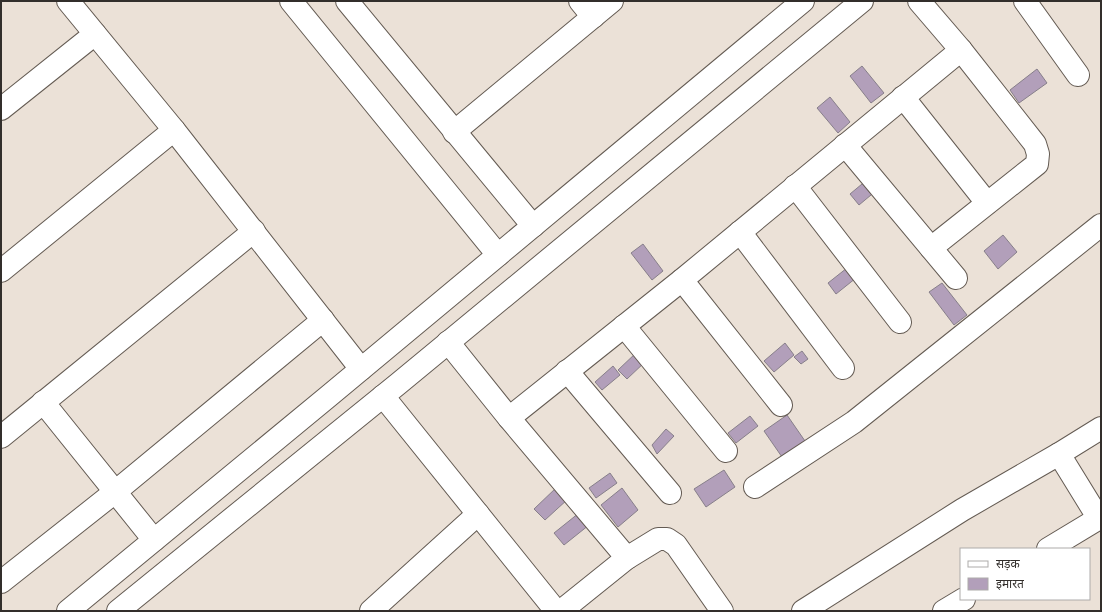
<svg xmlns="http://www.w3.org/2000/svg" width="1102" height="612" font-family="'Work Sans','Noto Sans Devanagari',sans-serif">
<rect width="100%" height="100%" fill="#ebe1d7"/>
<g fill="#b29fba" stroke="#877f8a">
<polygon points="862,66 884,93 871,103 850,76"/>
<polygon points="1037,69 1047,83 1019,103 1010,90"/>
<polygon points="830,97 850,122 838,133 817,108"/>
<polygon points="868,179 877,190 859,205 850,194"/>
<polygon points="1003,235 1017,252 998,269 984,251"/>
<polygon points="643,244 663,271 652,280 631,253"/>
<polygon points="847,268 856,278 836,294 828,283"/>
<polygon points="942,283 967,315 954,325 929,292"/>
<polygon points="785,343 794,355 774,372 764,361"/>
<polygon points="802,351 808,359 801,364 794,357"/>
<polygon points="637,352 646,361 627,379 618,370"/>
<polygon points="613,366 620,375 602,390 595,382"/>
<polygon points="787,415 805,441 782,457 764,431"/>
<polygon points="750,416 758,426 736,443 728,433"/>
<polygon points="666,429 674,436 657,454 652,445"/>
<polygon points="724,470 735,487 706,507 694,489"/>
<polygon points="610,473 617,483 596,498 589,488"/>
<polygon points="557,487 568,499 545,520 534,509"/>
<polygon points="622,488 638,510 618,527 601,505"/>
<polygon points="579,513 589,525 564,545 554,533"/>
</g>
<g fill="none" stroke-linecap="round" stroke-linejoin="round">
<g stroke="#645b53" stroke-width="24">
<g id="minor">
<polyline points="68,1 174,130 361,369"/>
<polyline points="291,1 498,255"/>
<polyline points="347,1 533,226"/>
<polyline points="580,1 593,17"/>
<polyline points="919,1 961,50 1035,144 1038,154 1037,164 931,248"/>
<polyline points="1025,1 1078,75"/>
<polyline points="903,97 987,203"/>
<polyline points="1,109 95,34"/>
<polyline points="454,132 612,1"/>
<polyline points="845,145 956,278"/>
<polyline points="795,186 900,322"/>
<polyline points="740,232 843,368"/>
<polyline points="1,271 174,130"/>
<polyline points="682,280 781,405"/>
<polyline points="624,326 726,451"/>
<polyline points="448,342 509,418 627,558"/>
<polyline points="567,371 670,493"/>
<polyline points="383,396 556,611"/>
<polyline points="43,402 154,540"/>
<polyline points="509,418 682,280 961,50"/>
<polyline points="1,437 254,231"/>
<polyline points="1059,454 1099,519"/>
<polyline points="755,487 854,422 1101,225"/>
<polyline points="1048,549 1101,517"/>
<polyline points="1,582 115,492 323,320"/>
<polyline points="68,611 330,395 803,1"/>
<polyline points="118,611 398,384 862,1"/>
<polyline points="371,611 478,514"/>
<polyline points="561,611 627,558 658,539 667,539 676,545 722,611"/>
<polyline points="803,611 962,510 1059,454 1101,428"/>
<polyline points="944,611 964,599"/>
</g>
</g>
<use href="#minor" stroke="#fff" stroke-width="22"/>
</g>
<rect width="1102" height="612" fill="none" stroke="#322e2b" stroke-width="4"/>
<rect x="960" y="548" width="130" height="52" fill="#ffffff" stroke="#adabaa"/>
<rect x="968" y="561" width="20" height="6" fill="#ffffff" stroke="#adabaa"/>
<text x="996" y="568" font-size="12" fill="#322e2b">सड़क</text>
<rect x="968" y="578" width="20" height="12" fill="#b29fba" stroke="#adabaa"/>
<text x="996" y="588" font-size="12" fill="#322e2b">इमारत</text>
</svg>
